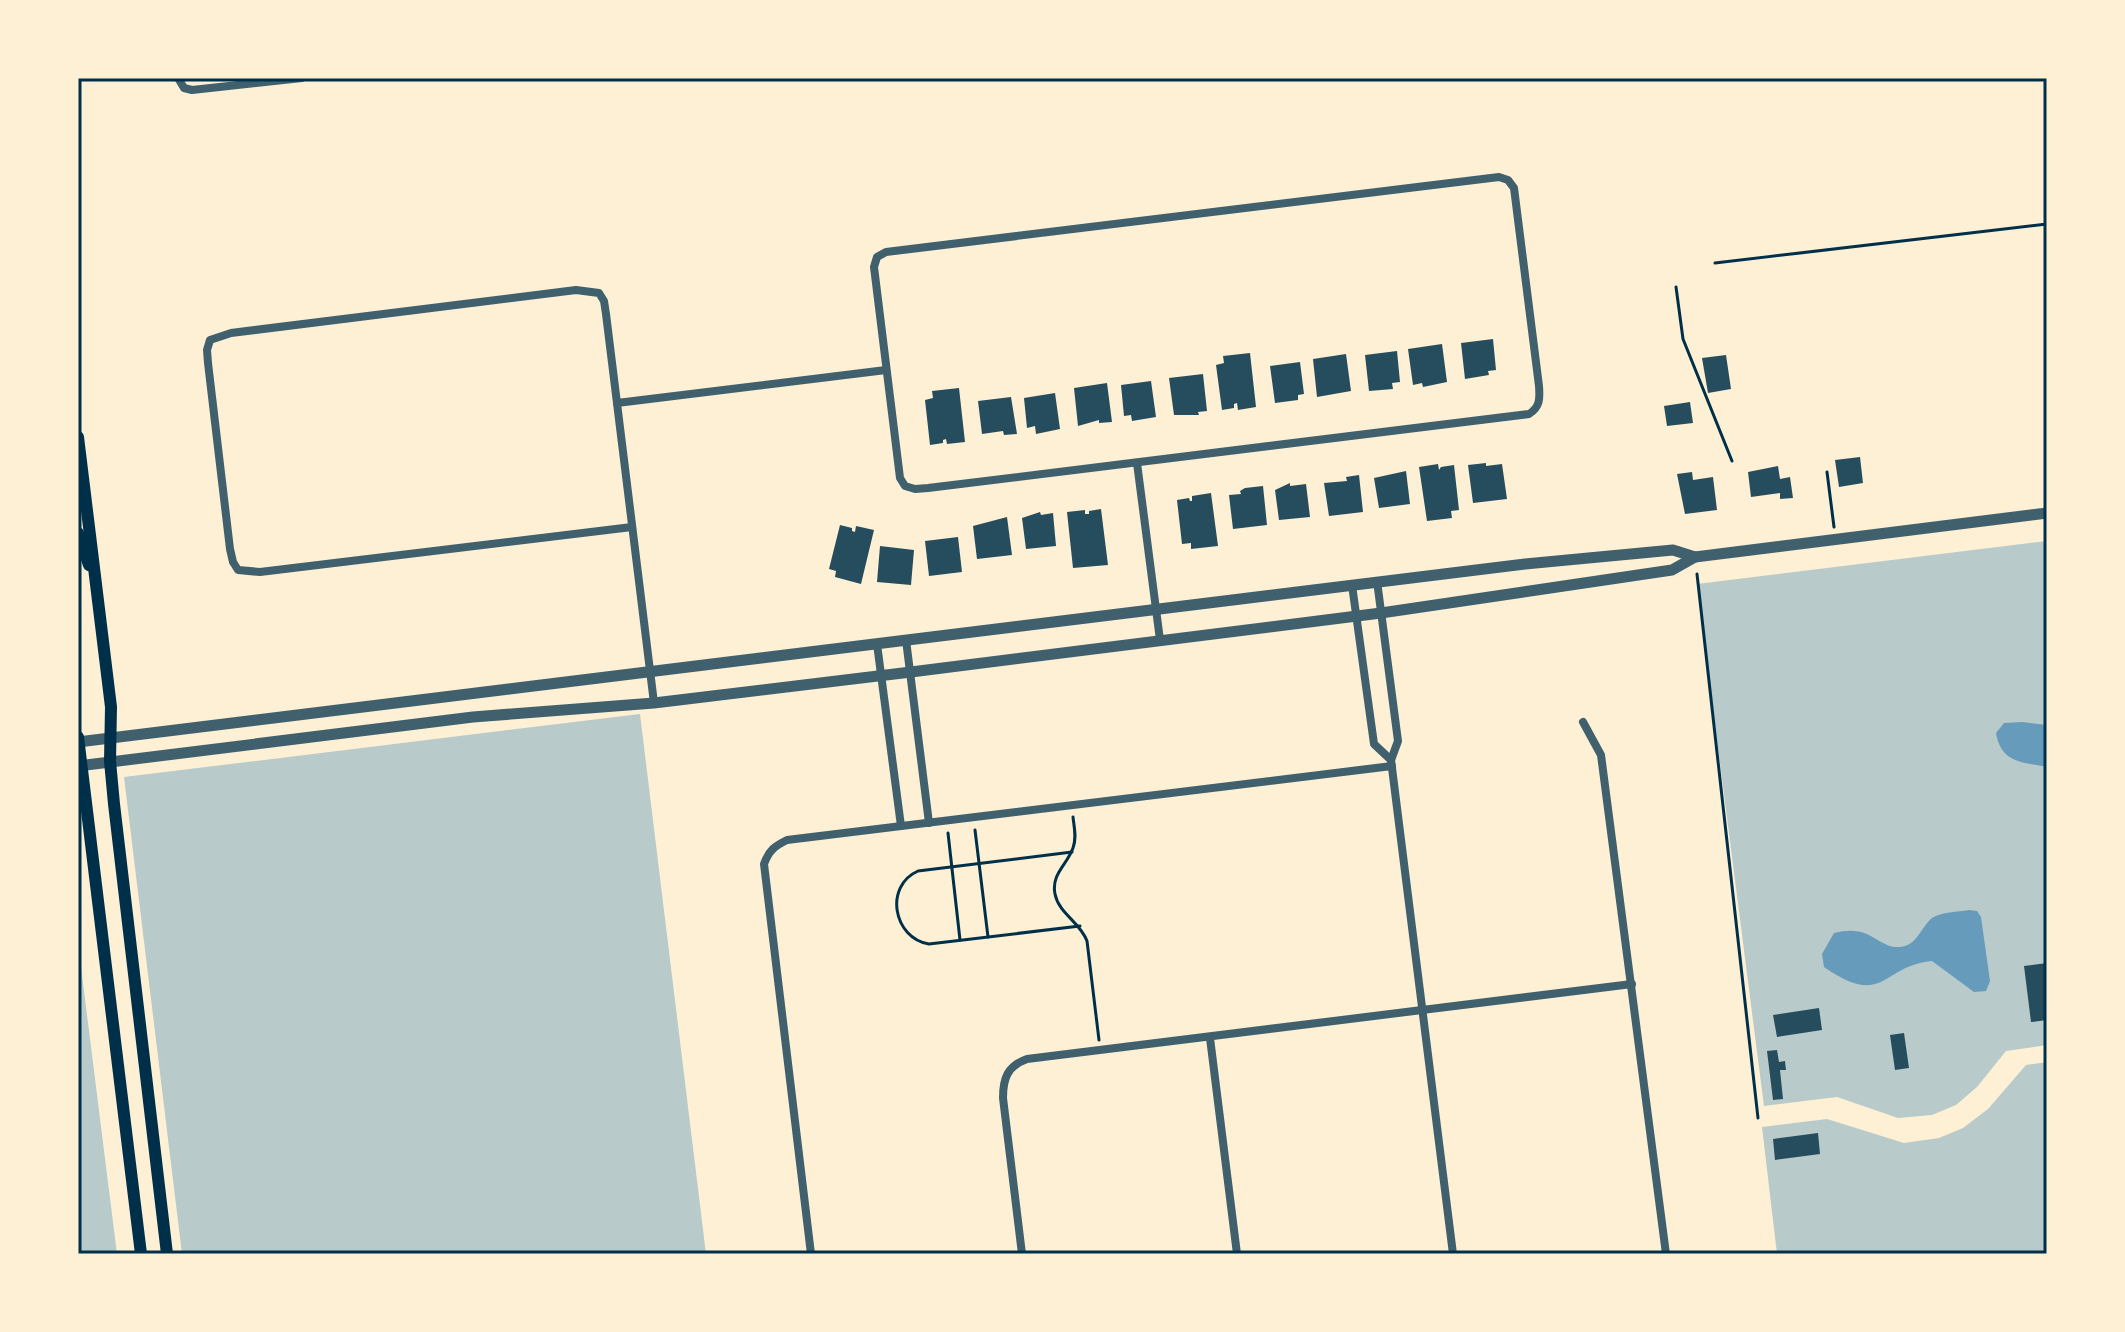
<svg xmlns="http://www.w3.org/2000/svg" width="2125" height="1332" font-family="'Varela Round',sans-serif">
<rect width="100%" height="100%" fill="#fdf0d5"/>
<g fill="#b9caca">
<polygon points="2047,541 2047,1045 2006,1051 1977,1087 1956,1105 1932,1115 1898,1118 1837,1097 1764,1106 1697,584"/>
<polygon points="640,714 706,1254 182,1254 124,777"/>
<polygon points="78,943 117,1254 78,1254"/>
<polygon points="2047,1062 2047,1254 1777,1254 1762,1127 1827,1119 1904,1143 1939,1138 1963,1128 1988,1109 2026,1065"/>
</g>
<g fill="#669bbc">
<path d="M2022,722L2047,725V767C2022,762 2001,763 1996,733L2004,723Z"/>
<path d="M1969,910L1977,911L1981,917L1990,981L1986,991L1974,992L1932,961C1880,966 1885,1009 1824,967L1822,954L1834,933C1872,923 1876,948 1900,947C1917,946 1921,927 1932,918C1941,912 1958,912 1969,910Z"/>
</g>
<g fill="#264d5e">
<polygon points="1493,339 1496,370 1488,371 1489,375 1465,379 1461,343"/>
<polygon points="1442,344 1447,382 1423,387 1422,383 1413,385 1408,349"/>
<polygon points="1397,351 1400,382 1392,383 1393,389 1369,391 1365,355"/>
<polygon points="1250,353 1256,407 1238,410 1237,403 1234,404 1234,408 1222,410 1216,365 1224,363 1223,356"/>
<polygon points="1346,354 1351,391 1317,397 1313,359"/>
<polygon points="1726,355 1731,389 1708,393 1702,358"/>
<polygon points="1300,362 1304,394 1298,395 1298,400 1275,403 1270,366"/>
<polygon points="1203,374 1207,411 1198,412 1199,415 1174,415 1169,378"/>
<polygon points="1151,381 1156,417 1132,421 1131,415 1124,416 1121,385"/>
<polygon points="1107,383 1112,422 1099,423 1099,420 1078,426 1074,388"/>
<polygon points="959,388 965,442 947,444 946,439 943,440 943,443 930,445 925,400 933,398 932,391"/>
<polygon points="1055,393 1060,429 1036,434 1035,426 1027,428 1024,398"/>
<polygon points="1011,397 1017,434 1004,435 1003,431 982,434 978,401"/>
<polygon points="1690,402 1693,423 1667,426 1664,406"/>
<polygon points="1860,457 1863,483 1839,487 1835,460"/>
<polygon points="1486,463 1486,466 1502,464 1507,499 1473,503 1468,465"/>
<polygon points="1438,464 1439,470 1441,467 1454,465 1459,510 1451,511 1452,518 1427,521 1419,467"/>
<polygon points="1778,466 1780,479 1790,477 1793,498 1780,499 1780,493 1751,497 1748,472"/>
<polygon points="1406,471 1410,504 1379,508 1374,478"/>
<polygon points="1692,472 1693,480 1713,477 1717,510 1685,514 1677,474"/>
<polygon points="1359,475 1363,512 1329,516 1324,483 1347,481 1346,477"/>
<polygon points="1290,483 1290,486 1306,484 1310,517 1279,520 1275,490"/>
<polygon points="1263,486 1267,525 1233,529 1229,495 1241,494 1240,491 1245,488"/>
<polygon points="1211,493 1218,546 1191,549 1191,543 1182,544 1177,500 1189,498 1190,501 1192,501 1192,496"/>
<polygon points="1101,509 1108,565 1073,568 1067,512 1085,510 1085,514 1089,514 1089,511"/>
<polygon points="1040,512 1041,515 1053,513 1056,546 1026,549 1022,518"/>
<polygon points="1007,517 1012,555 977,559 973,526"/>
<polygon points="840,525 852,528 852,531 855,532 856,526 874,530 861,584 835,577 836,571 829,569"/>
<polygon points="958,537 962,572 929,576 925,541"/>
<polygon points="880,546 914,550 911,585 877,582"/>
<polygon points="2047,963 2047,1020 2031,1022 2024,966"/>
<polygon points="1819,1008 1822,1030 1777,1037 1773,1015"/>
<polygon points="1904,1033 1909,1068 1895,1070 1890,1035"/>
<polygon points="1777,1050 1779,1062 1785,1061 1786,1070 1780,1070 1783,1099 1773,1100 1767,1051"/>
<polygon points="1818,1133 1820,1154 1775,1160 1773,1139"/>
</g>
<g fill="none" stroke-linecap="round" stroke-linejoin="round">
<g stroke="#003049" stroke-width="3">
<polyline points="1715,263 2047,224"/>
<polyline points="1676,287 1683,339 1732,461"/>
<polyline points="1827,472 1834,527"/>
<polyline points="1697,574 1758,1118"/>
<path d="M1073,817C1074,827 1077,838 1073,848C1067,865 1051,874 1055,894C1059,914 1080,922 1087,941L1099,1040"/>
<polyline points="975,830 988,937"/>
<polyline points="948,833 960,940"/>
<path d="M1072,852L918,871C884,886 893,938 929,944L1080,926"/>
</g>
<g stroke="#3f606c" stroke-width="8">
<polyline points="178,78 184,88 192,90 302,78"/>
<path d="M1499,177L1508,180L1514,188L1539,386C1540,399 1540,407 1529,414L928,488L915,489L905,486L900,478L874,267L877,257L886,252Z"/>
<polyline points="617,403 886,370"/>
<polyline points="1137,463 1160,640"/>
<polyline points="632,527 260,572 238,570 233,562 230,549 208,363 207,350 210,340 231,333 576,290 599,293 604,301 606,314 654,703"/>
<polyline points="1377,581 1398,741 1391,760 1453,1254"/>
<polyline points="1352,585 1374,744 1391,760"/>
<polyline points="906,640 929,823"/>
<polyline points="877,644 901,826"/>
<polyline points="1583,722 1601,755 1666,1254"/>
<polyline points="1210,1038 1237,1254"/>
<path d="M811,1254L764,864C769,850 775,846 787,840L1392,766"/>
<path d="M1022,1254L1003,1098C1003,1079 1007,1066 1027,1059L1632,984"/>
</g>
<g stroke="#3f606c" stroke-width="11">
<polyline points="78,742 1525,564 1673,550 1695,557"/>
<polyline points="78,766 473,717 654,703 911,672 1381,613 1672,570 1695,557 2047,513"/>
</g>
<g stroke="#003049" stroke-width="12">
<polyline points="78,437 111,707 110,761 114,804 167,1254"/>
<polyline points="78,533 89,565"/>
<polyline points="78,737 141,1254"/>
</g>
</g>
<rect width="2125" height="1332" fill="none" stroke="#fdf0d5" stroke-width="160"/>
<rect x="80" y="80" width="1965" height="1172" fill="none" stroke="#003049" stroke-width="3"/>
</svg>
